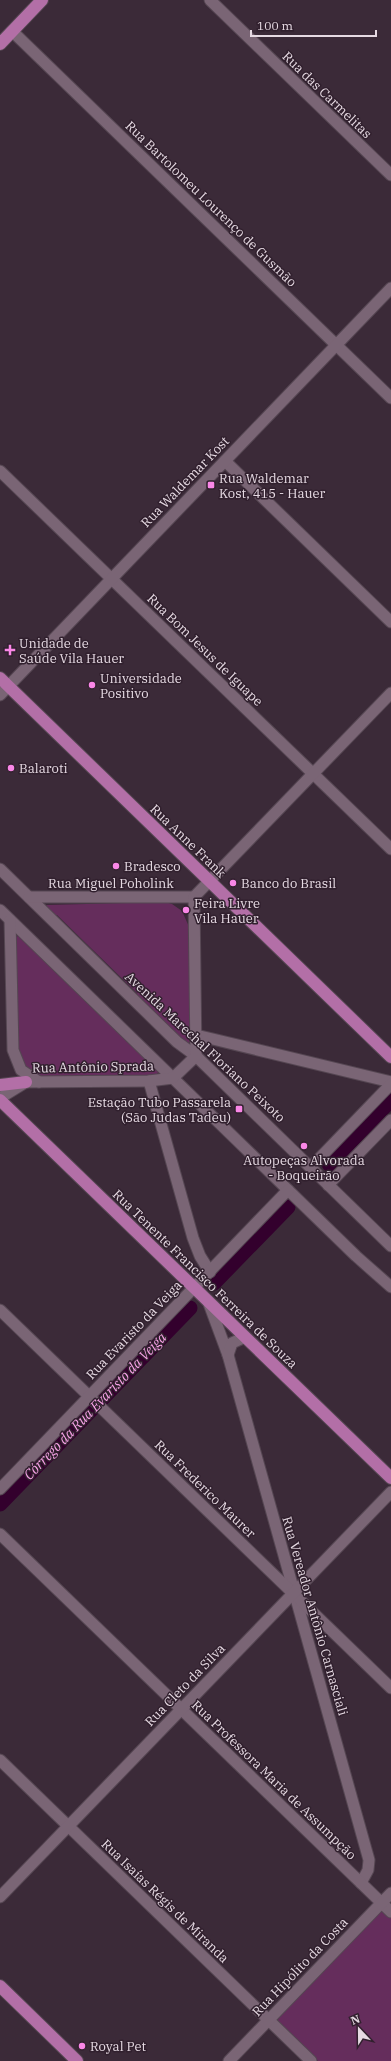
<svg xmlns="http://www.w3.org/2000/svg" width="391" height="2061" font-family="'IBM Plex Serif',serif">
<rect width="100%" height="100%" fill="#3b2a38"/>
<g fill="#652d5c">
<polygon points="165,902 172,904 182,911 190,929 191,1038 189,1043 185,1042 138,998 137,993 57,915 51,915 45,907 47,905"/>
<polygon points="19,935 159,1071 157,1074 148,1076 44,1078 32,1075 18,1058 15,938"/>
<polygon points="381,1908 391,1918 391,2061 318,2061 274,2018"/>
</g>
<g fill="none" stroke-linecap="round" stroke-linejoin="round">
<g stroke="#33002d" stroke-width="15">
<polyline points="329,1164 391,1100"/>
<polyline points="214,1283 288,1207"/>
<polyline points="0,1504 190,1308"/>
</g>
<g stroke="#554652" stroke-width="13">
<g id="minor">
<polyline points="210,0 391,175"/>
<polyline points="12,31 391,398"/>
<polyline points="225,461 391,622"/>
<polyline points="0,471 391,849"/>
<polyline points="0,695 391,288"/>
<polyline points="0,869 177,1042 196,1056 391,1246"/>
<polyline points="29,897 194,897"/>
<polyline points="194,897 391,693"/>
<polyline points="0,910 356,1256 391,1287"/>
<polyline points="10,920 13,1050 21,1070 39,1082"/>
<polyline points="196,1035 391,1082"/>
<polyline points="149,1081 193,1238 200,1256 210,1272"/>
<polyline points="0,1098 26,1082 149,1081 173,1078 196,1056 194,897"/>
<polyline points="311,1167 391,1084"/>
<polyline points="328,1185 391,1120"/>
<polyline points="208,1301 228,1355 369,1860 368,1870 361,1883"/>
<polyline points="0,1310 391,1688"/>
<polyline points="228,1355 232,1343 245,1337"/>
<polyline points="0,1489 288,1190"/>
<polyline points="0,1534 391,1912"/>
<polyline points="0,1760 311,2061"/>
<polyline points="0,1897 391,1492"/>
<polyline points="229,2061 391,1893"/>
</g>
</g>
<g stroke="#554652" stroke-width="14">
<g id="major">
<polyline points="0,44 42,0"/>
<polyline points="0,678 391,1057"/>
<polyline points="0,1085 26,1082"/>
<polyline points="0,1100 391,1478"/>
<polyline points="0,1986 77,2061"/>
</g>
</g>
<use href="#minor" stroke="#7a6575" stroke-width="11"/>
<use href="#major" stroke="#b36fa7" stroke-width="12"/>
</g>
<g fill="#fa87e7" stroke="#31202e" stroke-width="1.5">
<rect x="207" y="481" width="8" height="8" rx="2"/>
<path d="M8 644h4v4h4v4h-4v4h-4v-4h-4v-4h4z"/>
<circle cx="92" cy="685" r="4"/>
<circle cx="11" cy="768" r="4"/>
<circle cx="116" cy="866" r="4"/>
<circle cx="233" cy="883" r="4"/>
<circle cx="186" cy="910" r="4"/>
<rect x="235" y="1105" width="8" height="8" rx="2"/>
<circle cx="304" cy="1146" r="4"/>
<circle cx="82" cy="2046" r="4"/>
</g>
<g text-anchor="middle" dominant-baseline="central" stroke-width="3" stroke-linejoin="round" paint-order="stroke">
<g font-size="13" fill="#e6dae3" stroke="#31202e">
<text transform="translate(327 95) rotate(44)">Rua das Carmelitas</text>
<text transform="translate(211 204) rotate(44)">Rua Bartolomeu Lourenço de Gusmão</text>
<text transform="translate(185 482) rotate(-46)">Rua Waldemar Kost</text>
<text transform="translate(205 650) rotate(44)">Rua Bom Jesus de Iguape</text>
<text transform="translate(188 841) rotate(44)">Rua Anne Frank</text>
<text x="111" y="883">Rua Miguel Poholink</text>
<text transform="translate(205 1047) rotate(43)">Avenida Marechal Floriano Peixoto</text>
<text transform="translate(93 1067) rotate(-1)">Rua Antônio Sprada</text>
<text transform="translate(205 1279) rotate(44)">Rua Tenente Francisco Ferreira de Souza</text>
<text transform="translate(134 1330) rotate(-46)">Rua Evaristo da Veiga</text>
<text transform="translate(205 1489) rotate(44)">Rua Frederico Maurer</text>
<text transform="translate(315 1616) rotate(74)">Rua Vereador Antônio Carnasciali</text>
<text transform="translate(185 1685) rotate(-46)">Rua Cleto da Silva</text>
<text transform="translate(274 1780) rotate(44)">Rua Professora Maria de Assumpção</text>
<text transform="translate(165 1901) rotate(44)">Rua Isaías Régis de Miranda</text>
<text transform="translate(300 1967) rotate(-46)">Rua Hipólito da Costa</text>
</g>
<g font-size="13" fill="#e6dae3" stroke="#31202e" text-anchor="start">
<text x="219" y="478">Rua Waldemar<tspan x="219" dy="15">Kost, 415 - Hauer</tspan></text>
<text x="19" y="643">Unidade de<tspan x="19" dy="15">Saúde Vila Hauer</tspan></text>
<text x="100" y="678">Universidade<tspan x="100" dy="15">Positivo</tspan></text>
<text x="19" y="768">Balaroti</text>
<text x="124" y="866">Bradesco</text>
<text x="241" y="883">Banco do Brasil</text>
<text x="194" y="903">Feira Livre<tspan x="194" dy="15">Vila Hauer</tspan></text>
<text x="231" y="1102" text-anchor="end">Estação Tubo Passarela<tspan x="231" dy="15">(São Judas Tadeu)</tspan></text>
<text x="304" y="1160" text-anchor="middle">Autopeças Alvorada<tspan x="304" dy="15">- Boqueirão</tspan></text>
<text x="90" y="2046">Royal Pet</text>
</g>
<g font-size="14" font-style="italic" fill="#f8a3e8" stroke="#31202e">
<text transform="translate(95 1406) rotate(-46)">Córrego da Rua Evaristo da Veiga</text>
</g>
</g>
<g transform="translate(359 2029) rotate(338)" stroke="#31202e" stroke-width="3" paint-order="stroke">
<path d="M0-3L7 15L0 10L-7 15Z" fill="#e6dae3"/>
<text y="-6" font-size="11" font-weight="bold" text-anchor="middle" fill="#e6dae3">N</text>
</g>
<path d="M251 30v6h125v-6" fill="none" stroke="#e6dae3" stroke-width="2"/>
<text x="257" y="30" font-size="12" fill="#e6dae3" stroke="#31202e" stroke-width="3" paint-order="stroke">100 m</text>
</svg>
